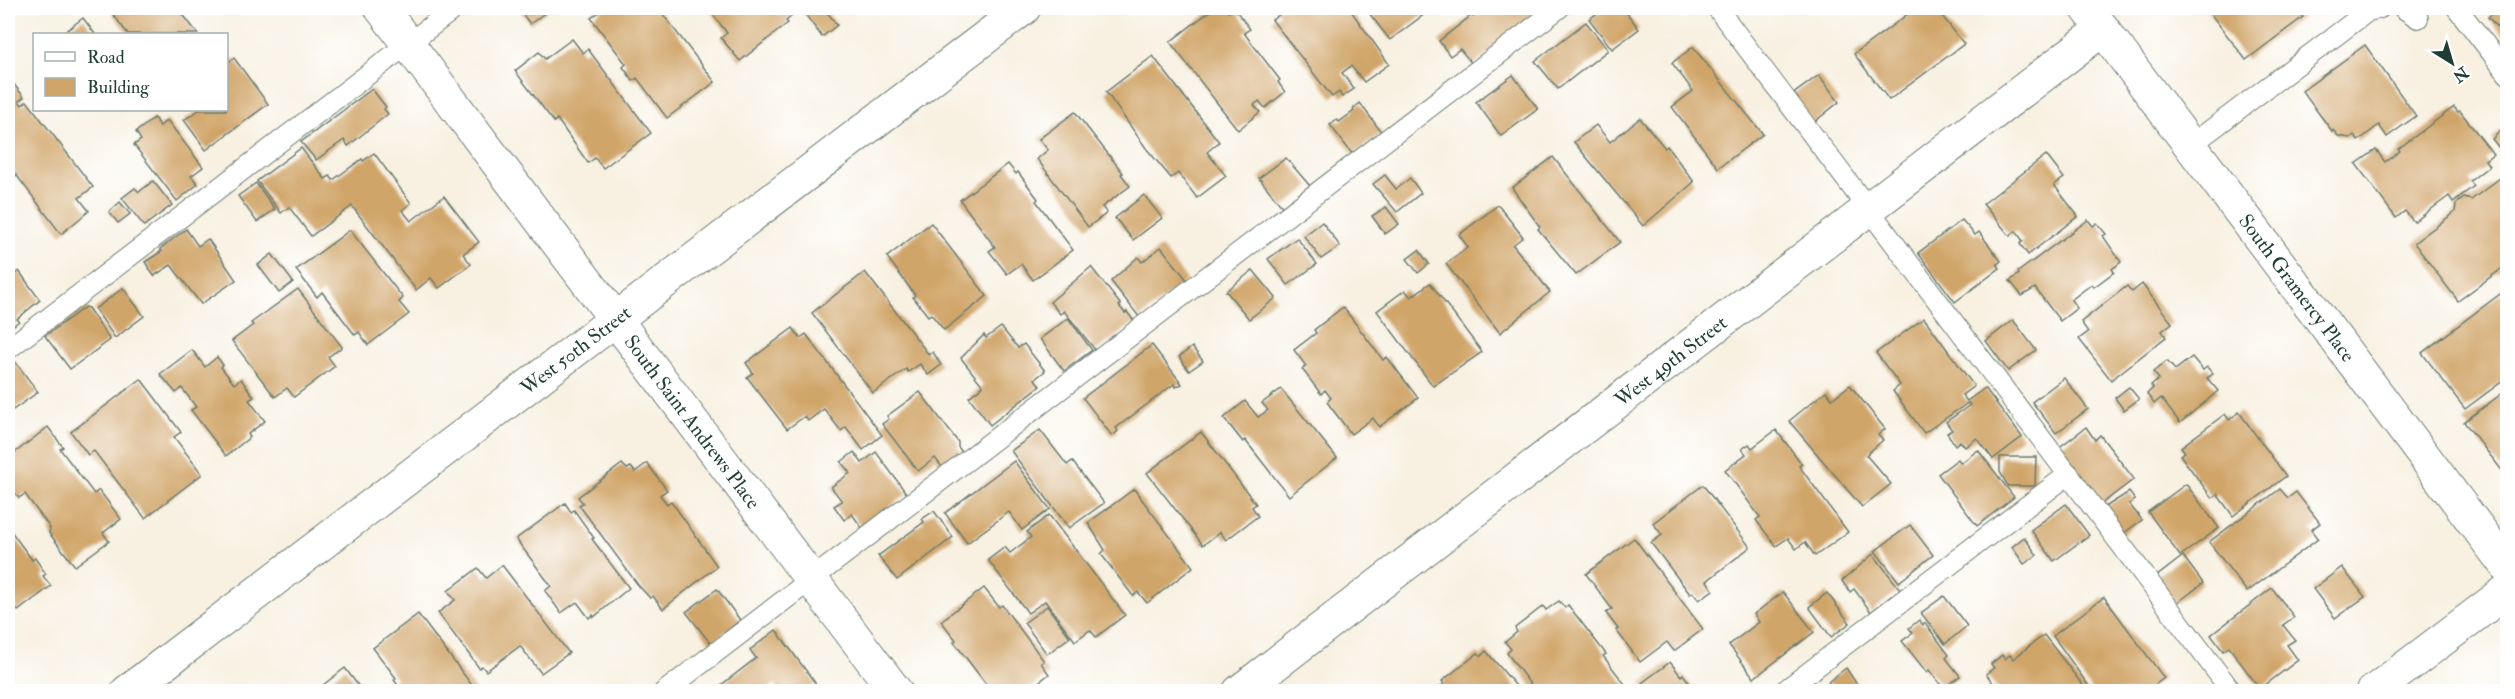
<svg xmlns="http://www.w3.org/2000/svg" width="2515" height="699" font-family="'IM FELL Double Pica',serif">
<rect width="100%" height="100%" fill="#fff"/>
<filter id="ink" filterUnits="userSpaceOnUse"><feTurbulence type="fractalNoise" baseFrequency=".0167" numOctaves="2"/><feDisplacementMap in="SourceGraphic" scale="12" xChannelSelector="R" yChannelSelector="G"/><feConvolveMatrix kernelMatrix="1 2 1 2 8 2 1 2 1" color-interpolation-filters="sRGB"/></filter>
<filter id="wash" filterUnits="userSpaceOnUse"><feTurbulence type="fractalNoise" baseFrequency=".008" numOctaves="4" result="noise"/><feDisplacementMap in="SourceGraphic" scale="24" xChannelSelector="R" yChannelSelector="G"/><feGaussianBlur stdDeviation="1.35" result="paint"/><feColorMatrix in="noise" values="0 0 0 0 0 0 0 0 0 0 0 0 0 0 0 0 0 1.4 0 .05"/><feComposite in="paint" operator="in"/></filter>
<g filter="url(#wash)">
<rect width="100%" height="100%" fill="#f8f1e2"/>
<g id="blocks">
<g fill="#d0a569">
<polygon points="119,8 178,8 198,34 128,34 112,13"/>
<polygon points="518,8 551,8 530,24"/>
<polygon points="605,8 658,8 715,82 667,118 637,78 633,81 623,67 626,64 591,18"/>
<polygon points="708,8 777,9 785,8 792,16 786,21 788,23 740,61 721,38 727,33"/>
<polygon points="805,8 824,8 837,25 822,37 802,10"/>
<polygon points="1214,8 1225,8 1229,12 1234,8 1250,29 1244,33 1280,80 1278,82 1285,92 1265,108 1259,101 1254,105 1260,112 1238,130 1170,42"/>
<polygon points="1275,8 1349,8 1389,64 1364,82 1351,66 1342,73 1354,89 1342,97 1339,92 1332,97 1272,20 1280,14"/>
<polygon points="1365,8 1430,8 1430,10 1390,40"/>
<polygon points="1486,8 1550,8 1473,65 1460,49 1450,56 1439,41 1472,15 1473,17"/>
<polygon points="1605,8 1623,8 1639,29 1612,49 1589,19"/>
<polygon points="1916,8 1936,8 1964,44 1889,100 1854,54"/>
<polygon points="2206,8 2296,8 2303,17 2246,60"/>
<polygon points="2499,8 2508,8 2508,40 2488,17"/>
<polygon points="83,18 95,34 62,34"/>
<polygon points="1586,22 1608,50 1558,89 1535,61"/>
<polygon points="572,39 583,53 588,49 651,133 603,168 595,158 588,163 557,119 554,122 515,71 539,52 545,59"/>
<polygon points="2365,45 2416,116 2387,137 2379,125 2358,141 2354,135 2350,138 2338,136 2333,130 2332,131 2302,91"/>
<polygon points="1693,47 1763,134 1718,168 1672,107 1693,91 1672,63"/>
<polygon points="1153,56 1219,142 1207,152 1226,176 1197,198 1178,173 1171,178 1146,148 1106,92"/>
<polygon points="234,58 268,104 206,150 184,120 199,110 226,110 226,64"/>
<polygon points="1513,75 1538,109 1501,136 1476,102"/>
<polygon points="1819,75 1839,102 1813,123 1792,95"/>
<polygon points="8,77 24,97 19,101 22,105 27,101 93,187 79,198 89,211 61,234 8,164"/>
<polygon points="372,89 386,107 384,109 388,114 348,146 344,140 316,160 301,142"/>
<polygon points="1360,103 1382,133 1353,155 1330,125 1337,120 1339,122 1354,111 1353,109"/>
<polygon points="2454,107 2458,112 2460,111 2493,154 2485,160 2489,166 2470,181 2474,186 2453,202 2449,196 2414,222 2405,211 2396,218 2356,164 2376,150 2385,162 2400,151 2398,149"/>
<polygon points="1075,112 1123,173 1121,174 1130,186 1102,207 1107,213 1088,227 1037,159 1048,150 1039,139"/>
<polygon points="154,118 160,126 167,120 203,167 191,176 198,184 177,201 134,145 141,140 136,132"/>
<polygon points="1640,118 1665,148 1667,146 1694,182 1643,226 1574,142 1596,125 1610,142"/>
<polygon points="2508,123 2508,159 2492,139"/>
<polygon points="301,148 325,179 330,176 333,180 362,159 363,161 374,153 411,203 402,210 411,221 444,196 479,242 463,254 471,264 439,288 431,278 416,290 352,206 311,236 289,207 281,213 257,181"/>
<polygon points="2046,155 2064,178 2054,185 2078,216 2028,255 2020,244 2023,241 2016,231 2010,236 1983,204"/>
<polygon points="1553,157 1620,242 1576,275 1538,229 1540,227 1512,188"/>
<polygon points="1286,158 1310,186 1283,208 1259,178"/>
<polygon points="1008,164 1016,174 1018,172 1038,199 1036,201 1073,250 1033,280 1021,264 1007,274 989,251 995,247 960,200"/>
<polygon points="2508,172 2508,264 2458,301 2414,243 2455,212 2456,204 2464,198 2471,200"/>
<polygon points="1385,175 1396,189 1410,178 1421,193 1397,212 1373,184"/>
<polygon points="153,181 172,205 144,226 122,198 135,188 139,192"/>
<polygon points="256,183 275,209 257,222 238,196"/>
<polygon points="1144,195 1162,218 1133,240 1115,218"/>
<polygon points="120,202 130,214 118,223 109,212"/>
<polygon points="1498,205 1523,237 1513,245 1550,292 1500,333 1446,264 1468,247 1459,235"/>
<polygon points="1386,207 1399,224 1385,234 1372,216"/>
<polygon points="1962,220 1975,235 1979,232 2001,261 1997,264 2000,268 1955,302 1918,253"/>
<polygon points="2088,220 2093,226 2097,223 2106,234 2103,236 2121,262 2112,269 2114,272 2094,287 2092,284 2071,300 2077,308 2060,321 2035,288 2022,296 2010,281 2019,274 2018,272"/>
<polygon points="1322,222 1340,246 1321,259 1304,236"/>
<polygon points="931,223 987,296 944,330 931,314 928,316 913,297 915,295 887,257"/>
<polygon points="186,229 198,246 208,239 236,280 201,304 171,265 154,276 145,262 162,251 160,249"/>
<polygon points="350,230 403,298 399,302 409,314 368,345 359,332 355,335 322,292 317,297 296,270"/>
<polygon points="1297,238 1317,264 1288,285 1268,259"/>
<polygon points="1161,247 1187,280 1140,318 1111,281 1138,257 1142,262"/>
<polygon points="1419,250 1429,264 1418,273 1407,259"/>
<polygon points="272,254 293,282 279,293 258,265"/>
<polygon points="1091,267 1121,305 1119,306 1125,313 1127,312 1135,322 1096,351 1064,311 1060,314 1050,302"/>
<polygon points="1253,270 1276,298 1249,319 1226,291"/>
<polygon points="19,271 40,300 17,319 19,321 8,330 8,280"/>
<polygon points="865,272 929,355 933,352 941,365 928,375 920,364 908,372 906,369 873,393 812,313"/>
<polygon points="1430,283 1482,352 1433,386 1377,311 1405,290 1411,297"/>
<polygon points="2142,284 2172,323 2162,331 2166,337 2111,380 2079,339 2088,332 2081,322 2127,286 2132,292"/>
<polygon points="123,288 144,316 115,338 95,309"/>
<polygon points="2508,288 2508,377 2465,409 2422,353"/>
<polygon points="298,289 342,347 328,357 335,366 294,397 287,388 275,397 232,341 253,325 251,323"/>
<polygon points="85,307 88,308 110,340 70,369 45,336"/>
<polygon points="1343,307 1383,360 1387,357 1418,398 1379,427 1373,418 1351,434 1327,402 1331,398 1325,390 1321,394 1302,369 1306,366 1294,350 1316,333 1314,330"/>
<polygon points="1068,318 1092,350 1064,371 1040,339"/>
<polygon points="1924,318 1974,386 1962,395 1967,401 1985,388 2022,437 1993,459 1977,438 1965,447 1960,441 1955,445 1947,433 1952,430 1946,422 1970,405 1968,403 1924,433 1893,391 1900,385 1876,353"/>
<polygon points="2013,320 2036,350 2008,371 1986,341"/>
<polygon points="1001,327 1018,348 1024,344 1045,371 1035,379 1040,386 990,425 969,397 983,386 961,358 984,335 986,338"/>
<polygon points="793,328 800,338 806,334 882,435 863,450 846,427 841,431 824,409 808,421 805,416 787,429 747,377 753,373 746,363"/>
<polygon points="1152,345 1182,384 1176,387 1174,384 1116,428 1118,431 1112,436 1083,398"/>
<polygon points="1192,347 1203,361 1189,371 1179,357"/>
<polygon points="192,350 205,367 217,357 223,365 221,367 234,384 241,379 254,397 249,400 265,421 248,434 250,437 226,456 191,410 196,407 182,388 176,393 160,374"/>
<polygon points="2192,357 2203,370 2207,367 2213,374 2207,378 2218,391 2180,423 2161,398 2154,404 2147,394 2153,388 2151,386 2159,379 2153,372 2167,361 2175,370"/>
<polygon points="14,360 38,392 13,410 8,402 8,365"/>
<polygon points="2064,378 2088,409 2056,433 2032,402"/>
<polygon points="141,379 181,432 174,437 202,474 145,518 94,451 88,455 71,432"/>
<polygon points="1850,385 1885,429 1878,435 1883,440 1866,455 1891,484 1862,507 1789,421 1826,391 1832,399"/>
<polygon points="2129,387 2139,399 2124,410 2115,398"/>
<polygon points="1281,389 1337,458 1289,496 1245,440 1243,442 1224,418 1245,401 1258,417 1268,410 1262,403"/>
<polygon points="2508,389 2508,478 2464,422"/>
<polygon points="920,392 958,442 958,447 962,452 942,467 935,458 918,471 882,424 889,419 887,416"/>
<polygon points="2239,412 2286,476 2233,516 2217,494 2212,498 2180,455 2185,452 2181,447 2225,414 2229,420"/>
<polygon points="48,427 63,447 60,449 94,494 99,490 121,519 103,533 109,541 75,566 49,533 50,528 25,494 19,498 10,487 13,484 8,477 8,458"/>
<polygon points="2086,427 2095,440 2100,435 2134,479 2100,505 2057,449"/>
<polygon points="1040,430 1067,465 1072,461 1104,503 1069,528 1011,451"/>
<polygon points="1776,430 1802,464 1799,466 1848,532 1815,556 1805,542 1796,549 1788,538 1776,546 1756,520 1760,517 1725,470 1746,454 1742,449 1749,444 1752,448"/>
<polygon points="1201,432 1256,504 1252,507 1258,516 1226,540 1220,532 1203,545 1147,473"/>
<polygon points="1978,450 2014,497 1977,526 1938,474 1958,459 1961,463"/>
<polygon points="854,452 862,463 876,452 907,494 862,528 852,514 844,520 834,506 842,501 831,487 850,473 841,462"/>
<polygon points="2000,457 2036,457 2035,486 2008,486 2000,472"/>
<polygon points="1014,461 1050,509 1022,530 1009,512 967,543 945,513"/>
<polygon points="647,463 667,490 660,495 667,504 671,501 717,566 663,609 653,596 650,598 638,585 579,505 583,503 578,497 622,464 627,469 631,467 635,472"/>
<polygon points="2186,484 2219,528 2180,556 2148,512"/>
<polygon points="1703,485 1750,547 1707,581 1713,590 1699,600 1692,592 1690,594 1651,543 1662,535 1653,523"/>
<polygon points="1134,489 1193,567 1147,603 1138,592 1133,596 1101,554 1105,550 1088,523"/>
<polygon points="2280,489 2288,498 2296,492 2320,523 2311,530 2318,539 2247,592 2209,542"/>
<polygon points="2129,492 2135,500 2129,504 2142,520 2121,535 2102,509"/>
<polygon points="565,503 571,512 574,510 594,538 592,539 629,588 594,617 593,615 589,618 577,602 561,613 545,591 551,586 516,539"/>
<polygon points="2066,504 2089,535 2054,561 2031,530"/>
<polygon points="934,511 953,537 897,580 878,556 924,522 922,519"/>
<polygon points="1049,515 1125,615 1096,637 1090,630 1075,641 1045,601 1028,613 988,560 1005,547 1010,553 1031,537 1027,532"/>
<polygon points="1910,525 1933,555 1899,582 1875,551"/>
<polygon points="8,527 32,560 35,558 46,574 43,576 51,586 18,611 11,601 8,604"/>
<polygon points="2024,537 2037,555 2024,564 2012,547"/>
<polygon points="1634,538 1703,629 1674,651 1667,642 1640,662 1616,630 1618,629 1606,613 1612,609 1586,574"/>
<polygon points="1873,554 1900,589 1871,612 1854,589 1850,592 1842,581"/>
<polygon points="2183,556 2203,583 2176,604 2156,577"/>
<polygon points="502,565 569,653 541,673 520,646 486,671 482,666 479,668 438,613 455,600 448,591 478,568 486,578"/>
<polygon points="2342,567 2365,597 2335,618 2313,589"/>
<polygon points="984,588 999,607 1002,605 1044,661 1041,663 1049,674 1026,692 992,692 954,642 956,640 941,621"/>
<polygon points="2272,588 2294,617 2283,625 2295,640 2287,645 2298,660 2260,689 2229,647 2223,651 2211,635"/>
<polygon points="717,589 740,620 711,644 686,612"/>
<polygon points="1783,592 1814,632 1754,678 1729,645 1759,622 1754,614"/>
<polygon points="1827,593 1850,623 1831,637 1809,607"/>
<polygon points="1944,596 1967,626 1945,644 1921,613"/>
<polygon points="2104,597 2164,678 2145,692 2093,692 2053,636"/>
<polygon points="1559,601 1565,608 1568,605 1606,654 1603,656 1631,692 1536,692 1507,653 1511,649 1505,642 1517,632 1515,628 1543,606 1546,610"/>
<polygon points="1047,606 1070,637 1047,654 1024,623"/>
<polygon points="418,614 477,692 403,692 394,680 396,678 373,648"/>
<polygon points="1919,620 1923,625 1925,623 1949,655 1946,658 1960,676 1943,688 1929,670 1927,673 1902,641 1913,633 1909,628"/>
<polygon points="776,630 816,684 806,692 775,692 779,689 775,684 765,692 724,692 720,686 756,658 750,650"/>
<polygon points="2044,635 2088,692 2000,692 1986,674 1994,668 1991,664 2002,655 2005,659 2010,655 2013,659"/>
<polygon points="1486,651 1516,686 1514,688 1517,692 1440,692 1438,688 1444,684 1442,681 1478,653 1481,656"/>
<polygon points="1670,662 1681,676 1683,674 1696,692 1649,692 1642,683"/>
<polygon points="345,668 363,692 314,692"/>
<polygon points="1846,668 1862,692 1830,692 1834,688 1828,682"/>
</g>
</g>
</g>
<g filter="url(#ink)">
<use href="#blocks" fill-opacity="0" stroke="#6b7c71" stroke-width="1.5"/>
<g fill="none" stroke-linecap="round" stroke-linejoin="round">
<g stroke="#6b7c71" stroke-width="22">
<g id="service">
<polyline points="1717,8 2232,692"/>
<polyline points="2403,8 2418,18"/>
<polyline points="2457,8 2508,74"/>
<polyline points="2191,145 2368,11 2380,8"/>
<polyline points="8,349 455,8"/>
<polyline points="664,692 1559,8"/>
<polyline points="1783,692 2069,474"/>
</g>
</g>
<g stroke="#6b7c71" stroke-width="35">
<g id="minor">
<path id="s1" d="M381,8L896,692"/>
<path id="s2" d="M127,692L1024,8"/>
<path id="s3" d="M1239,692L2103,29"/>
</g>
</g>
<g stroke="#6b7c71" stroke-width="35">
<g id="tertiary">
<path id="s4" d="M2087,8L2508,568"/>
<polyline points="2373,692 2508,590"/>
</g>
</g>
<use href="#service" stroke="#fff" stroke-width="20"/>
<use href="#minor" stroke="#fff" stroke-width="33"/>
<use href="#tertiary" stroke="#fff" stroke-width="33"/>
</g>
</g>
<g text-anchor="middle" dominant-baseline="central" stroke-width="5" stroke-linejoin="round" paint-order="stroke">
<g font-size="20" fill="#1f3d34" stroke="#fff">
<text stroke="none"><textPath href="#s4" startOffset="350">South Gramercy Place</textPath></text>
<text stroke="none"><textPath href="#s2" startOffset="564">West 50th Street</textPath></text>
<text stroke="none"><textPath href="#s3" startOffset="544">West 49th Street</textPath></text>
<text stroke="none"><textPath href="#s1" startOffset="518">South Saint Andrews Place</textPath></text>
</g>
</g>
<rect width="2515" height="699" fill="none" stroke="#fff" stroke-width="30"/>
<rect x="33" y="33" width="195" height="78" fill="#ffffff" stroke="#a5b1ae" stroke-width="1.5"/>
<rect x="45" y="52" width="30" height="9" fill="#ffffff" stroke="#a5b1ae" stroke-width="1.5"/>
<text x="87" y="63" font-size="18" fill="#1f3d34">Road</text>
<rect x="45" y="78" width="30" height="18" fill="#d0a569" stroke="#a5b1ae" stroke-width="1.5"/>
<text x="87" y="93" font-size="18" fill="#1f3d34">Building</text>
<g transform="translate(2452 63) rotate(143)" stroke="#ffffff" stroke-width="4.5" paint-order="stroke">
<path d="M0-4.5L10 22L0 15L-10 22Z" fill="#1f3d34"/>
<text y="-9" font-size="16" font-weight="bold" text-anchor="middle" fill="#1f3d34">N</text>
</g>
</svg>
